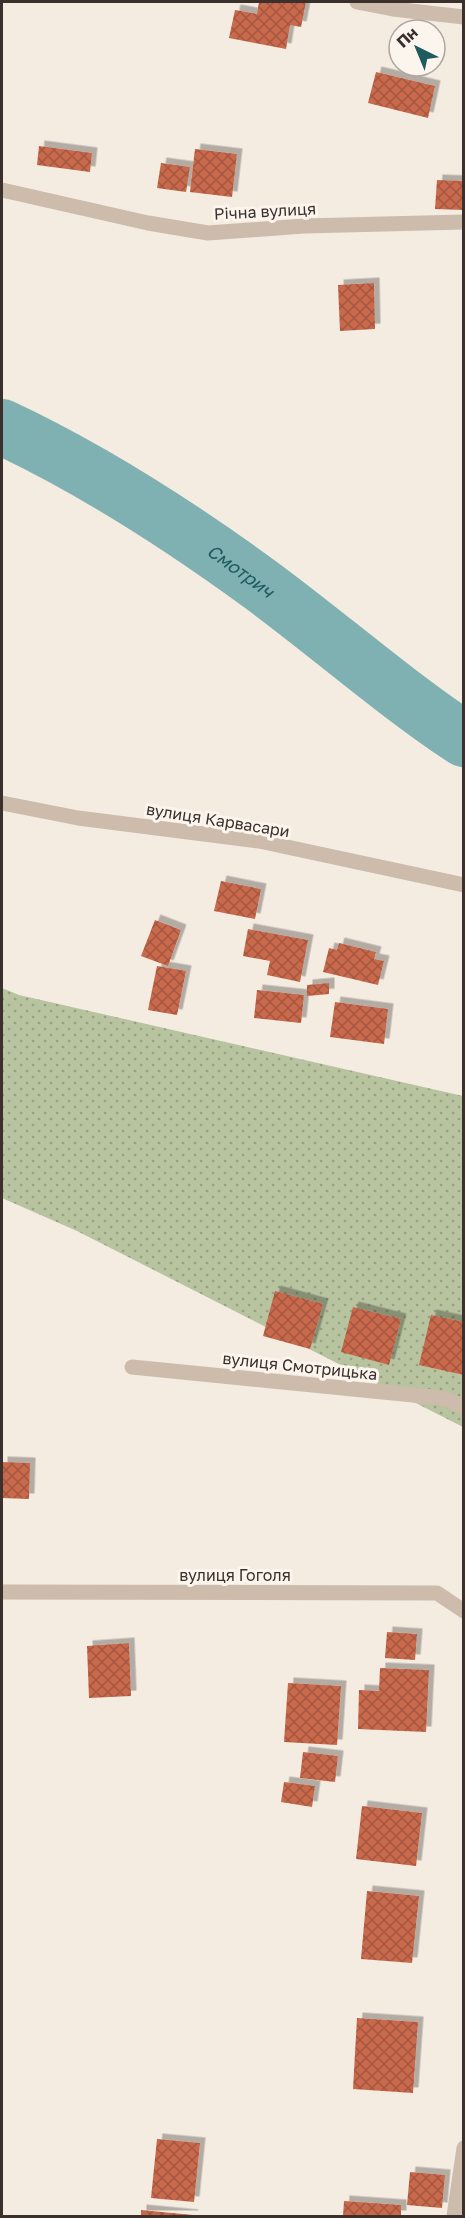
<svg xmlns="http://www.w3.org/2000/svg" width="465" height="2218" font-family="'Golos Text',sans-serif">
<defs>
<pattern id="grass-dots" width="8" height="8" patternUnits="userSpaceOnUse" patternTransform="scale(1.5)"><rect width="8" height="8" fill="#b8c4a0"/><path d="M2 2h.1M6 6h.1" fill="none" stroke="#97a083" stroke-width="1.8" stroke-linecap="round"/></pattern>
<pattern id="building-cross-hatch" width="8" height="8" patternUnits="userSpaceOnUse" patternTransform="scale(1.5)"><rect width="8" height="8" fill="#c8694b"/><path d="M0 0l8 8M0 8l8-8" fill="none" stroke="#a4573f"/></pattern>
<filter id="shadow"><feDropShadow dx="5.5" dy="-5.5" stdDeviation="0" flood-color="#0004"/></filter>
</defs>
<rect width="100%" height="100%" fill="#f4ebe1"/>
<polygon fill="url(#grass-dots)" points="2,988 19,995 463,1096 463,1427 77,1231 2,1198"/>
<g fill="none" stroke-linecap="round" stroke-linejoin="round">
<path stroke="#7fb0b2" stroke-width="56" id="s1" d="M2,427C94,470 179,525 261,585C329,635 393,692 464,739"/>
</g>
<g fill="url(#building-cross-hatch)" filter="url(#shadow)">
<polygon points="259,2 306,2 301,27 290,25 286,49 229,38 235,10 257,14"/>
<polygon points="376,72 435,86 428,118 368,103"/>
<polygon points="39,146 92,153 90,172 37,165"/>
<polygon points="195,149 237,154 232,197 190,192"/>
<polygon points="161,163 190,167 186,192 157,188"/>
<polygon points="437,180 464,181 464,210 435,209"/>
<polygon points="374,283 375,329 340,331 338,285"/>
<polygon points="221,881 261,889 255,919 214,911"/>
<polygon points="155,920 181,930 168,966 141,956"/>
<polygon points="248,929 308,940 300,982 267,975 270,961 243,956"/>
<polygon points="339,943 376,952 374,959 384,961 378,985 323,972 329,948 337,950"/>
<polygon points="157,966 186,971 177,1015 148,1010"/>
<polygon points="329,983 329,994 307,996 307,985"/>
<polygon points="257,990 304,995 301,1023 254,1018"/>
<polygon points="335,1002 388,1009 384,1044 330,1037"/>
<polygon points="275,1291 323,1304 310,1349 263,1336"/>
<polygon points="353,1307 401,1319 389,1365 341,1352"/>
<polygon points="431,1315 464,1322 464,1375 419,1365"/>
<polygon points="2,1462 30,1463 29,1499 2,1498"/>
<polygon points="387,1632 417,1634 415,1660 385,1658"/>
<polygon points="129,1643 131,1696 89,1698 87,1646"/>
<polygon points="380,1668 429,1670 426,1732 358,1729 359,1690 379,1691"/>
<polygon points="288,1683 341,1686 337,1745 284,1742"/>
<polygon points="303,1752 338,1756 335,1782 300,1778"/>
<polygon points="284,1782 315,1786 312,1807 281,1802"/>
<polygon points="362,1806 422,1813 416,1866 356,1859"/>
<polygon points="367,1891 419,1896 412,1963 361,1959"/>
<polygon points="357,2018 418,2022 413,2093 353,2089"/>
<polygon points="157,2139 200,2143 194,2202 151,2198"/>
<polygon points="410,2172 445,2175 442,2208 407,2205"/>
<polygon points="344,2201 401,2205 401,2216 343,2216"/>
<polygon points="141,2210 193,2215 193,2216 141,2216"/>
</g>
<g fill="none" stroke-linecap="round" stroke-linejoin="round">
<g stroke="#cdbbac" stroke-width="15">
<polyline points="357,2 393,9 464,17"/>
<polyline points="2,190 148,223 208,233 304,226 464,222"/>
<polyline points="2,803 78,818 259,841 464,885"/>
<polyline points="132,1367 443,1398 464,1407"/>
<polyline points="2,1592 437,1593 464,1611"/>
<polyline points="454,2216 464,2148"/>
</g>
</g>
<g text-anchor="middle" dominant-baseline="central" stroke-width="6" stroke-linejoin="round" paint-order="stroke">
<g font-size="16" fill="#3b302b" stroke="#fbf5ee">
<text transform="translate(265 211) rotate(-3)">Річна вулиця</text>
<text transform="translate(218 820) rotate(9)">вулиця Карвасари</text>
<text transform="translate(300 1366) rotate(6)">вулиця Смотрицька</text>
<text x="235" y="1575">вулиця Гоголя</text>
</g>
<g font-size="18" font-style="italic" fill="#1f5a5e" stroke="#fbf5ee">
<text stroke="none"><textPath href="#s1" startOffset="279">Смотрич</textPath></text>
</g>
</g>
<rect width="465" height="2218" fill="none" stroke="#3b302b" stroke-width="6"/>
<g transform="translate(417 48) rotate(317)"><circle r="28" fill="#fbf5ee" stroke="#aea6a0" stroke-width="1.5"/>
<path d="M0-4.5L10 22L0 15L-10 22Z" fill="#1f5a5e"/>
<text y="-9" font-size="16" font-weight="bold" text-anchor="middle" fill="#3b302b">Пн</text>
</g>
</svg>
